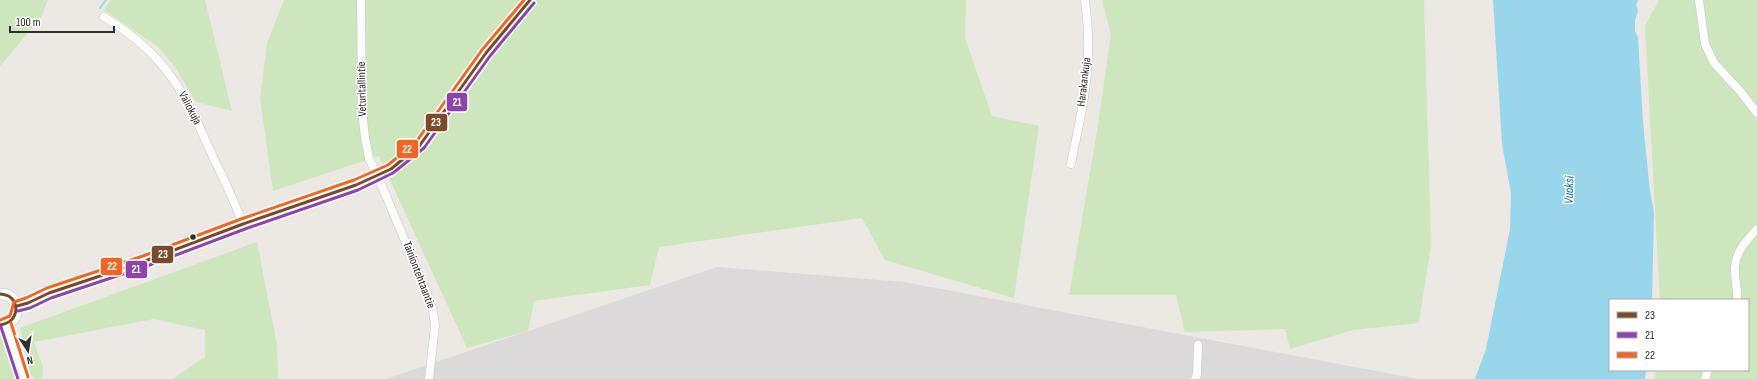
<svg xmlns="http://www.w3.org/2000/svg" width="1757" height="379" font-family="'Sofia Sans Condensed',sans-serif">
<rect width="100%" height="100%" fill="#ece8e4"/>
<polygon fill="#dcd9db" points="717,267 904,282 1418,379 386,379"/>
<g fill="#cee6be">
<polygon points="0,0 48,0 41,17 0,66"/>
<polygon points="111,0 205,0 232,111 196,102 175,67 157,46 104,10"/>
<polygon points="284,0 966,0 965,38 992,116 1039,126 1014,298 885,260 862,218 659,247 650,285 534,301 528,331 467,348 379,156 273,191 260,98 267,43"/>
<polygon points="1102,0 1424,0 1431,245 1419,323 1353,330 1290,349 1285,329 1185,332 1176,295 1069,295 1098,125 1111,34"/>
<polygon points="1659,0 1757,0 1757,379 1655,379 1656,370 1748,370 1748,300 1660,300 1645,26"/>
<polygon points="257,242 277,345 278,379 172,379 205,357 205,330 154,319 34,342 43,367 42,379 35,379 31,375 20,328"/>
<polygon points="0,332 3,332 16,379 0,379"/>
</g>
<polygon fill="#99d6ec" points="1493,0 1638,0 1636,5 1638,11 1635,20 1635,31 1638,37 1643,122 1650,191 1654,213 1652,300 1610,300 1610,370 1646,370 1645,379 1475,379 1486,349 1510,229 1511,193 1502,144"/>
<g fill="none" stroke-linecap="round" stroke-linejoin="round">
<polyline stroke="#99d6ec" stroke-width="2" points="100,8 106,0"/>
<g stroke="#c5c4c5" stroke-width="9">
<g id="street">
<polyline points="361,0 362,109 365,138 369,158 387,198 426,291 433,311 435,326 429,379"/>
<polyline points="1699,0 1705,44 1714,63 1740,91 1757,113"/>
<path d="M104,17C166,54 185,93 213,157C224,179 234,201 243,224"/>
<path d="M1071,164C1078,127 1088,89 1088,52C1089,34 1087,17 1085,0"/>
<path d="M1737,300C1738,288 1734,277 1735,266C1736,251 1748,239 1757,229"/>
<polyline points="6,325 23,379"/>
<polyline points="1195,379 1197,374 1198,345"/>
<polyline points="1705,379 1708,370"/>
</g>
</g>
<g stroke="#c5c4c5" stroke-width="12">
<g id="secondary">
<path d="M0,294C22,293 22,325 0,325"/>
<polyline points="17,306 28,303 49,293 145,261 243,224 356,185 391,169 420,145 486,53 530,0"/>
</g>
</g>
<use href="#street" stroke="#fcfcfb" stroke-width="8"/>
<use href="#secondary" stroke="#fcfcfb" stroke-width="11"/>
<g stroke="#fff" stroke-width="6">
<g id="bus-1">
<path d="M0,294C10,295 15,299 16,309C15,319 10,323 0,325"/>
<polyline points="17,306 28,303 49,293 145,261 243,224 356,185 391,169 420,145 486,53 530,0"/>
</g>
</g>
<g stroke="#fff" stroke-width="6">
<g id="bus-2">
<polyline points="18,311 30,308 51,298 147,266 245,229 358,190 393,173 424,148 490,56 534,3"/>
<polyline points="1,327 18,379"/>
</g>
</g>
<g stroke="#fff" stroke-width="6">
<g id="bus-3">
<polyline points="0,320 10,316 14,302 26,298 47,288 143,256 241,219 354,180 388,165 416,142 482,50 524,0"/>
<polyline points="11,323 28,377"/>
</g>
</g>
<use href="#bus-1" stroke="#7a4b2a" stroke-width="3"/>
<use href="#bus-2" stroke="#8e44ad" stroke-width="3"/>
<use href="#bus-3" stroke="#f26522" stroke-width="3"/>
</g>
<circle fill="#2e2e2e" stroke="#fff" stroke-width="1.5" cx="193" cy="237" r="3.5"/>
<g text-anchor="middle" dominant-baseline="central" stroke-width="3" stroke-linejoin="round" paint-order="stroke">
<g font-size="12" fill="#2e2e2e" stroke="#fff">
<text transform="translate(1084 82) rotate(-83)">Harakankuja</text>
<text transform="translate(362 89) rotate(-91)">Veturitallintie</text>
<text transform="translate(190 108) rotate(62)">Valiokuja</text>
<text transform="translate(419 275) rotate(69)">Tainiontehtaantie</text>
</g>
<g font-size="13" font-style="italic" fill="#0d6fa3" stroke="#fff">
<text transform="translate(1569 190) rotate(-88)">Vuoksi</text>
</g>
</g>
<g stroke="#fff" stroke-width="1.5">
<rect x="446" y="92" width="22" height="20" rx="4" fill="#8e44ad"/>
<rect x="425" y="113" width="23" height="19" rx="4" fill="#7a4b2a"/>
<rect x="396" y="139" width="23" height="20" rx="4" fill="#f26522"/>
<rect x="151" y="245" width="23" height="19" rx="4" fill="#7a4b2a"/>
<rect x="100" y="257" width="23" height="19" rx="4" fill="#f26522"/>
<rect x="125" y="260" width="23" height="19" rx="4" fill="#8e44ad"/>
</g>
<g font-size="11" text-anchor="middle" font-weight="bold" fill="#fff">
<text x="457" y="106">21</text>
<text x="436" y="126">23</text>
<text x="407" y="153">22</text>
<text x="163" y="258">23</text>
<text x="112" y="270">22</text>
<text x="136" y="273">21</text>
</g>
<rect x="1609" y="299" width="140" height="72" fill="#ffffff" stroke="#ababab"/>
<rect x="1617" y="312" width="20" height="6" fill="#7a4b2a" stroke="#ababab"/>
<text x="1645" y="319" font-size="12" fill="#2e2e2e">23</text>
<rect x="1617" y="332" width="20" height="6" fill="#8e44ad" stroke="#ababab"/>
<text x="1645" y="339" font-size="12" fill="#2e2e2e">21</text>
<rect x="1617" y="352" width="20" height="6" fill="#f26522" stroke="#ababab"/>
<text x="1645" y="359" font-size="12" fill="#2e2e2e">22</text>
<g transform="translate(28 351) rotate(168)" stroke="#ffffff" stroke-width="3" paint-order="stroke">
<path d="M0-3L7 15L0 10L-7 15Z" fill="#2e2e2e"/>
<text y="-6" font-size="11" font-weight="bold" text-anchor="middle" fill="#2e2e2e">N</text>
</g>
<path d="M10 26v6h104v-6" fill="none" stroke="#2e2e2e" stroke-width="2"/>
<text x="16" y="26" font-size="12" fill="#2e2e2e" stroke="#ffffff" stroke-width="3" paint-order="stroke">100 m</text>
</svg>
